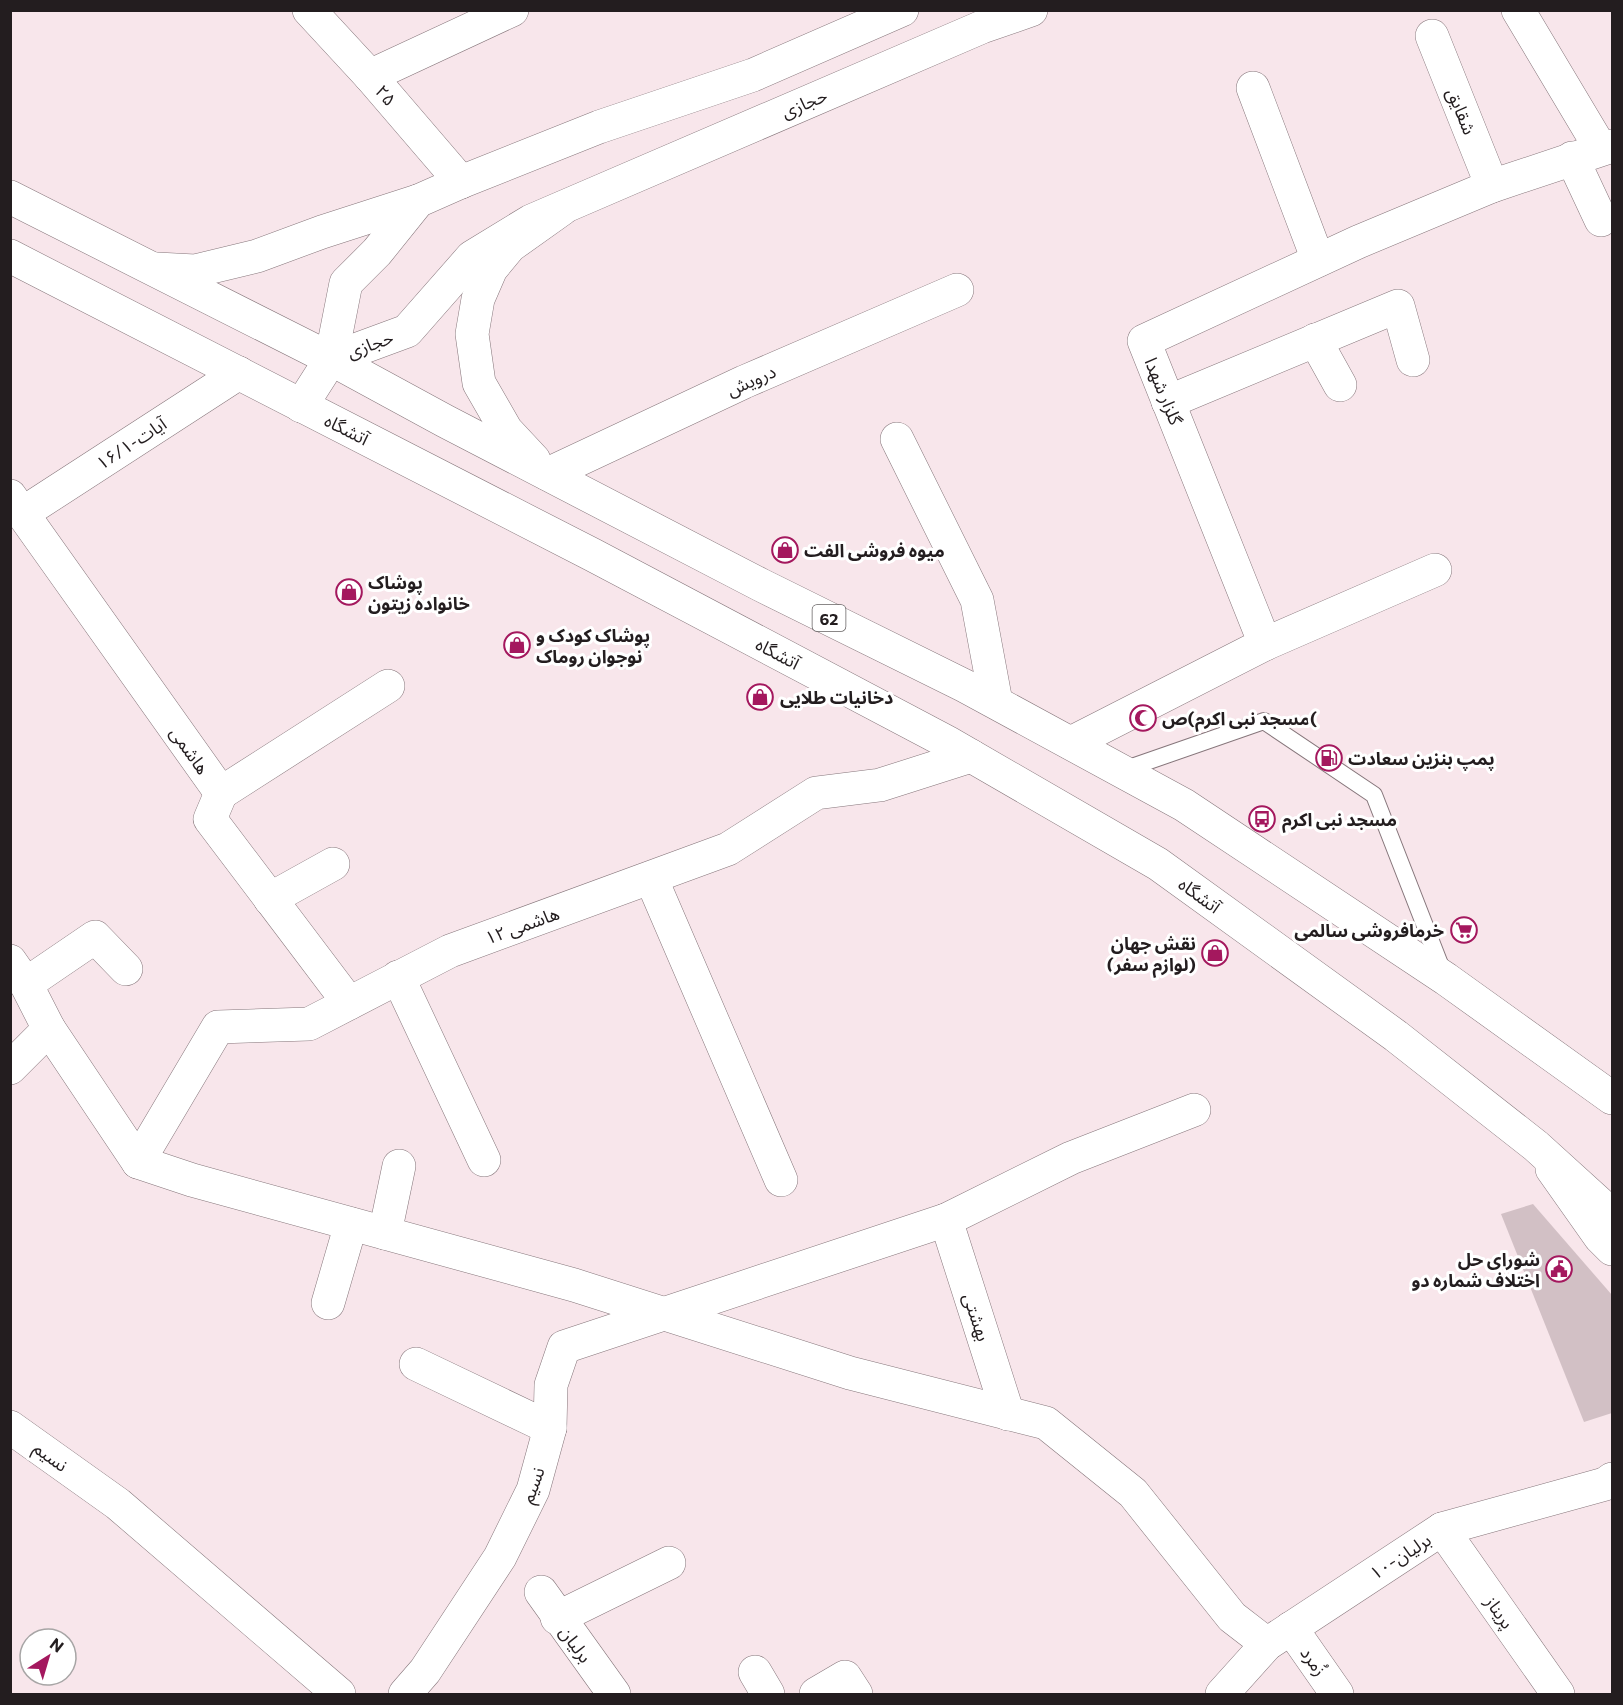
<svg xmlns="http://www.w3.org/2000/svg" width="1623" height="1705" font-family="Commissioner,'Noto Sans Arabic',sans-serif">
<rect width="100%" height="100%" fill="#f8e6eb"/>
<polygon fill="#d2c0c5" points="1533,1204 1612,1295 1612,1413 1584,1422 1501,1214"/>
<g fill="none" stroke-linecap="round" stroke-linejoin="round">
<g stroke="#86767b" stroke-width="18">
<polyline id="lane" points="1123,770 1264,721 1374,795 1443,972"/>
</g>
<g stroke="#86767b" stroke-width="34">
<g id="street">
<polyline points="1518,10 1601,149"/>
<polyline points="1432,36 1492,186"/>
<polyline points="370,76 512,10"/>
<polyline points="1253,88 1318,260"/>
<polyline points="1572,158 1601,220"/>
<polyline points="1315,340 1340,385"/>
<polyline points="1168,402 1398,306 1413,360"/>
<polyline points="897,439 977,600 996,702"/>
<polyline points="548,474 744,382 957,290"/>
<polyline points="10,496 221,793 210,819 349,1003"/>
<polyline points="23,513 239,373"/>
<polyline points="1265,644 1435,570"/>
<polyline points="1071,743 1265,644 1144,341 1358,242 1492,186 1612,146"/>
<polyline points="221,793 388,686"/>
<polyline points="651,878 781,1180"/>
<polyline points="270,899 333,864"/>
<polyline points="10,961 26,984 49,1029 138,1162 192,1180 574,1285 850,1373 1046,1423 1133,1493 1232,1617 1267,1644"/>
<polyline points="398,977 484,1160"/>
<polyline points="26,984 95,937 126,969"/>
<polyline points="10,1068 49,1029"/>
<polyline points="138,1162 218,1027 309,1024 450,951 728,849 816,793 880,785 971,756"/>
<polyline points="1552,1169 1600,1237 1612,1249"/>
<polyline points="946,1220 1008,1414"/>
<polyline points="385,1233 399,1166"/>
<polyline points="328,1303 351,1224"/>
<polyline points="416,1364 550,1428"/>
<polyline points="10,1427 118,1504 339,1694"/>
<polyline points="1442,1529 1558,1694"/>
<polyline points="541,1592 614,1694"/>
<polyline points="557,1618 669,1563"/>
<polyline points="1291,1628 1337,1694"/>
<polyline points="755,1672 768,1694"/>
<polyline points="405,1694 425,1671 500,1557 533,1490 550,1428 551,1385 564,1347 946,1220 1071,1158 1194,1110"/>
<polyline points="816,1694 845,1677 856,1694"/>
<polyline points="1222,1694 1267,1644 1442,1529 1605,1484 1612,1479"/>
</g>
</g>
<g stroke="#86767b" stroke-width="34">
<g id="secondary">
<polyline points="309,10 370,76 461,182"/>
<polyline points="331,359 407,331 472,257 531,221 982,27 1031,10"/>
<polyline points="331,359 346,283 377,252 418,201 461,182 599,127 753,75 902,10"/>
</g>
</g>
<g stroke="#86767b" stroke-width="34">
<g id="primary">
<polyline points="10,197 331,359 445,421 761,585 965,686 1184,805 1446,979 1612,1098"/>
<polyline points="10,256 593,555 947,742 1158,864 1396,1036 1536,1146 1612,1215"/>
<polyline points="157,269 195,271 257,256 322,232 418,201"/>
<polyline points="301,406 331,359"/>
<polyline points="534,460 506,430 479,383 472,334 478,299 491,269 510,246 562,209"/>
</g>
</g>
<use href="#lane" stroke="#fff" stroke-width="16"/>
<use href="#street" stroke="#fff" stroke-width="33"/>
<use href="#secondary" stroke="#fff" stroke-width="33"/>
<use href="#primary" stroke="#fff" stroke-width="33"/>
</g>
<defs>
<g id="shop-ring" transform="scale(1.35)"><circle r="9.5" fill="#fff" stroke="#a4185e" stroke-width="1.5"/><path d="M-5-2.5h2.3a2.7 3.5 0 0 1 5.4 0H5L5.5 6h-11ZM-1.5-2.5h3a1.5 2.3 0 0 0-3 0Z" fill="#a4185e"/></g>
<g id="mosque-ring" transform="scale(1.35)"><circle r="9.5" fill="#fff" stroke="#a4185e" stroke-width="1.5"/><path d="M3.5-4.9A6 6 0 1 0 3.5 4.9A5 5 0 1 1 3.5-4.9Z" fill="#a4185e"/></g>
<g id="fuel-ring" transform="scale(1.35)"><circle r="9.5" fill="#fff" stroke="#a4185e" stroke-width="1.5"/><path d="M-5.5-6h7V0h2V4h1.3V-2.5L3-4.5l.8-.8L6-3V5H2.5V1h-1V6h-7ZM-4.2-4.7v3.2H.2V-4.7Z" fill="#a4185e"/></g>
<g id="bus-ring" transform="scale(1.35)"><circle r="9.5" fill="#fff" stroke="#a4185e" stroke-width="1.5"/><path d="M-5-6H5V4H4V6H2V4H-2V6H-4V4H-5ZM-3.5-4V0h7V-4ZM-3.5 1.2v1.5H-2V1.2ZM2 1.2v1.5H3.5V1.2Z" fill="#a4185e"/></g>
<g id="supermarket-ring" transform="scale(1.35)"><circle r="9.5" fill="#fff" stroke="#a4185e" stroke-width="1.5"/><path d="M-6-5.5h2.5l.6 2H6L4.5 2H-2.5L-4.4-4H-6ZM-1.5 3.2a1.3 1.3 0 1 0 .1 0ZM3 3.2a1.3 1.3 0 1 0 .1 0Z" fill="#a4185e"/></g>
<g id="civic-ring" transform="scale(1.35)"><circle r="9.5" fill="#fff" stroke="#a4185e" stroke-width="1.5"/><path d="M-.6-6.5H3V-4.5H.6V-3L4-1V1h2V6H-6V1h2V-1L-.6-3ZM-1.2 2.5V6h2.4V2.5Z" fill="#a4185e"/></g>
</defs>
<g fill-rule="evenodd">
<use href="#shop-ring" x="785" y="550"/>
<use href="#shop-ring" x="349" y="592"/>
<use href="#shop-ring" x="517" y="645"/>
<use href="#shop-ring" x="760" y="697"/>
<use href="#mosque-ring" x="1143" y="718"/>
<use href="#fuel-ring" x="1329" y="758"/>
<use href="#bus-ring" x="1262" y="819"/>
<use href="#supermarket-ring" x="1464" y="930"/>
<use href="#shop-ring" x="1215" y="953"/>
<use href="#civic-ring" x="1559" y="1269"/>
</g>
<g text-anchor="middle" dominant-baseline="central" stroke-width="6" stroke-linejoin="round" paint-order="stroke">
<rect fill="#fff" stroke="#656162" stroke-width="1.5" x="812.5" y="605" width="33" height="26" rx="4.5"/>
<g font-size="16" font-weight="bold" fill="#231d1f">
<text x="829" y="618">62</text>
</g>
<g font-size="18" fill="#231d1f" stroke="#fff">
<text transform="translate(386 95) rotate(49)">۲۵</text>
<text transform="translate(804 103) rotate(-23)">حجازی</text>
<text transform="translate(1462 111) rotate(68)">شقایق</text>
<text transform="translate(370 344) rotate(-20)">حجازی</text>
<text transform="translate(751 380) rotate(-24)">درویش</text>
<text transform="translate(1164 391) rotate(68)">گلزار شهدا</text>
<text transform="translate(347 429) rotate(27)">آتشگاه</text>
<text transform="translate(131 443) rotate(-33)">۱۶/۱-آیات</text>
<text transform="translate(778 653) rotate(28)">آتشگاه</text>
<text transform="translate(190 750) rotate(55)">هاشمی</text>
<text transform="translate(1200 895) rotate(36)">آتشگاه</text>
<text transform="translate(522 925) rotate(-20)">۱۲ هاشمی</text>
<text transform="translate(977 1317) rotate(72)">بهشتی</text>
<text transform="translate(51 1456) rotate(36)">نسیم</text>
<text transform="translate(532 1485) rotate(-70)">نسیم</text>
<text transform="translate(1400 1556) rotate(-33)">۱۰-برلیان</text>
<text transform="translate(1500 1612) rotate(55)">پریناز</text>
<text transform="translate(576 1644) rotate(54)">برلیان</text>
<text transform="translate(1314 1661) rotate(55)">زُمرد</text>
</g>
<g font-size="18" font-weight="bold" fill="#231d1f" stroke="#fff" text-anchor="start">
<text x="804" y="550">میوه فروشی الفت</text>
<text x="368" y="582">پوشاک<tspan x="368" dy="21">خانواده زیتون</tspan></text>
<text x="536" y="635">پوشاک کودک و<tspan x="536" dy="21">نوجوان روماک</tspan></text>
<text x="780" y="697">دخانیات طلایی</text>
<text x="1162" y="718">مسجد نبی اکرم)ص(</text>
<text x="1348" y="758">پمپ بنزین سعادت</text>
<text x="1282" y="819">مسجد نبی اکرم</text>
<text x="1444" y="930" text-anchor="end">خرمافروشی سالمی</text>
<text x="1196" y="943" text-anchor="end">نقش جهان<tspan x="1196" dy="21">(لوازم سفر)</tspan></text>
<text x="1540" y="1259" text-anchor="end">شورای حل<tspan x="1540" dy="21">اختلاف شماره دو</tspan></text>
</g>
</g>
<rect width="1623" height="1705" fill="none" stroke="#231d1f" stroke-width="24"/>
<g transform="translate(48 1657) rotate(37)"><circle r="28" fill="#ffffff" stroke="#a7a5a5" stroke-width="1.5"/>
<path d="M0-4.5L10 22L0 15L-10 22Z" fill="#a4185e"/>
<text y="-9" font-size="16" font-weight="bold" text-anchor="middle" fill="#231d1f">N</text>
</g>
</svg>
